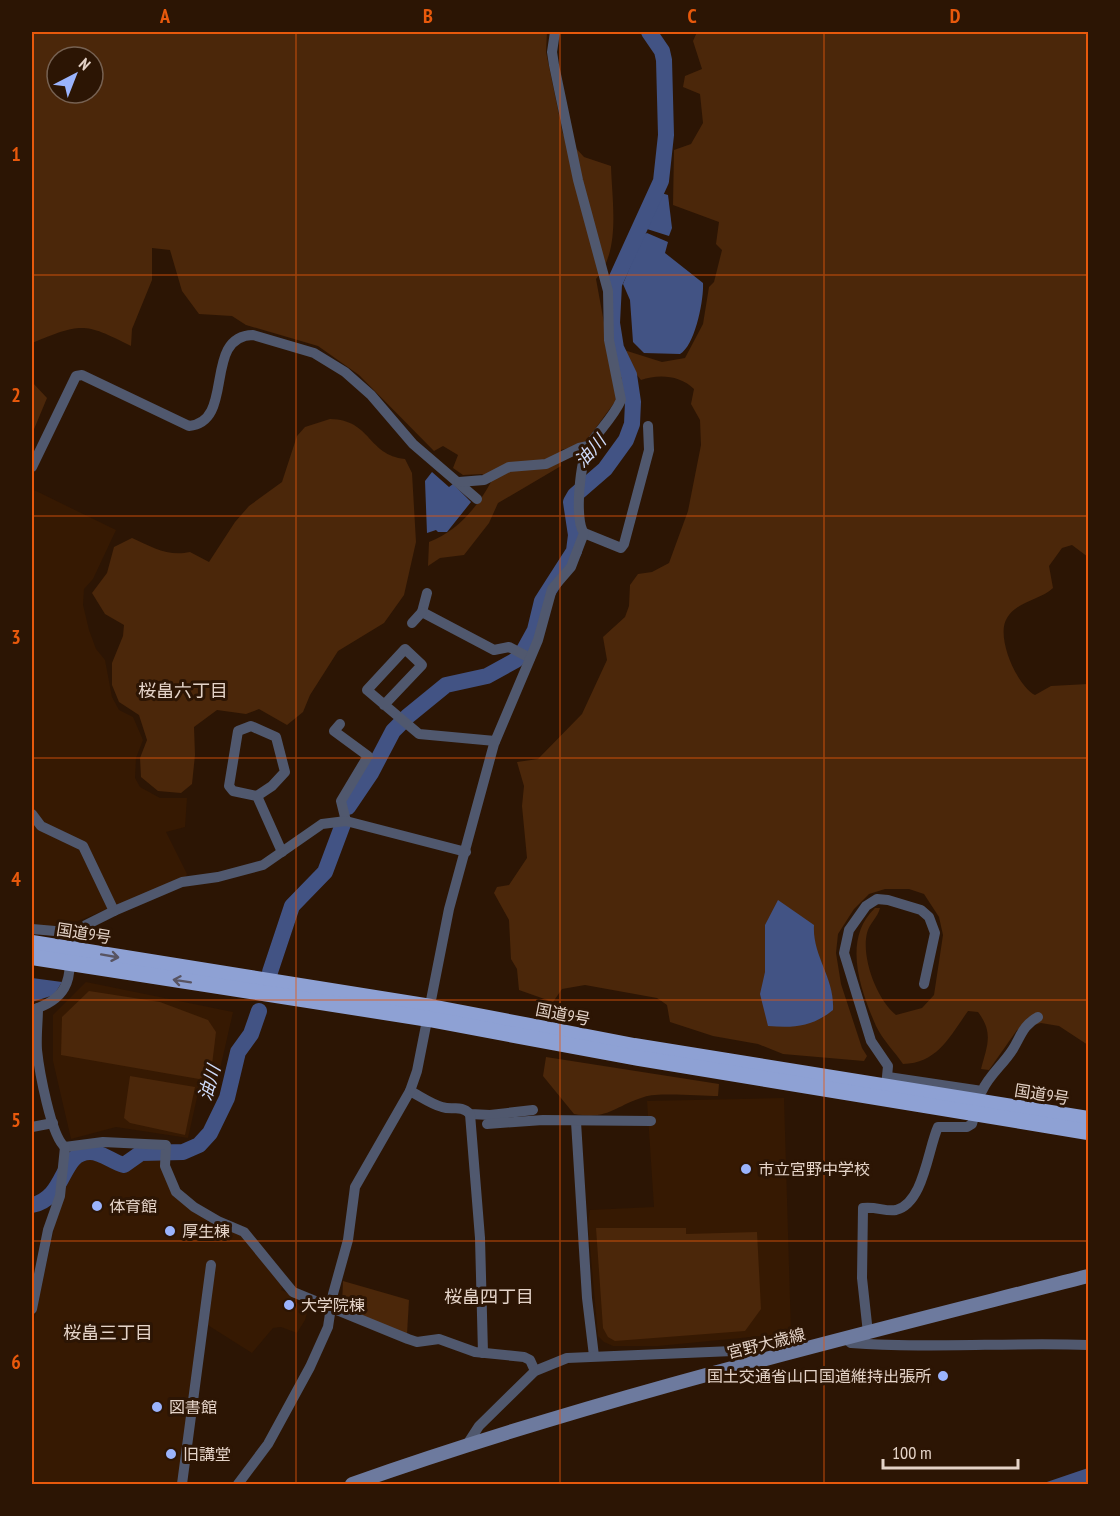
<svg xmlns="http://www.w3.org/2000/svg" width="1120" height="1516" font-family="'PT Sans Narrow','Noto Sans JP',sans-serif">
<rect width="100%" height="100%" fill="#2c1504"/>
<g fill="#361902">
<polygon points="32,489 116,530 93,579 84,589 83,605 89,630 96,649 105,660 112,697 119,710 133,717 143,740 136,758 135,778 140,787 160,798 187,798 185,827 166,832 187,874 185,878 63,927 32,925"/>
<polygon points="86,982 233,1012 216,1087 200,1084 188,1138 116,1127 71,1139 53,1061 53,1015"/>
<polygon points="784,1098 791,1333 658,1346 613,1346 604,1342 598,1336 588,1224 590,1210 654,1207 647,1101"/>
<polygon points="150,1151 160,1153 173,1194 245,1235 284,1283 281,1290 293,1295 295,1302 309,1307 305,1320 297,1333 281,1327 273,1328 252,1353 206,1324 179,1484 32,1484 32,1331 68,1163 76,1156 90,1152 100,1155 112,1165 123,1166"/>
</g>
<g fill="#4b270a" fill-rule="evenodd">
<path d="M32,32H547L546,52L563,134L584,157L611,166C612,202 621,251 596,279L607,339L629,388V402L614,403L584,444L561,450V466L498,503L489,523L464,555L440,558L428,566L429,542C456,532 477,508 491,482L482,474L463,475L453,468L458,455L443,446L434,451L359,375L318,346L246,325L232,316L199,314L182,291L170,250L152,248V280L132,329L131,346C84,322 81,323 32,343ZM57,57H93V93H57Z"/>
<path d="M697,32H1088V557L1072,545L1062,548L1049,566L1053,588C1040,600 1016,602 1007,618C995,636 1017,686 1035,695L1051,686L1088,684V1045L1059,1026L1041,1023L1017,1030L989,1070L981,1069C987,1046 994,1033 978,1012L968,1011C950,1036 938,1063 903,1064C895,1052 882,1039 876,1026C860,989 842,939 875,908H880C878,917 869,924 867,933C861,958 877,1000 896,1015L922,1008L934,995L943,935L939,917L924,894L909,889H885L869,894L854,909L838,934L836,953L841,984L862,1048L867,1056L864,1061L783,1054L758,1044L713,1036L670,1022L667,1005L657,998L585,985L562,989L553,1002L519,990L517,969L511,959L509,920L494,893L497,887L509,885L527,858L522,806L524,786L517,762L538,759L582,714L607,660L603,637L625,617L629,606L630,585L638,574L652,572L669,563L688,511L701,445L700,420L691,404L694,389C680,375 658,374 641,380L632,369L624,350L662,362L685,358L703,324L709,287L714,282L722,250L716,244L719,222L673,205L674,150L691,144L703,123L700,94L683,87L685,76L702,69L693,41Z"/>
<polygon points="32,382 47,398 32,434"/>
<path d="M330,419C372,420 367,455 405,459L412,473L416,542L404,595L384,623L338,651L310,695L303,712L287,725L259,709L246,714L217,710L194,727L195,755L192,784L181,793L158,791L141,777L140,758L147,740L139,715L119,702L112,685V663L123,636L124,625L105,614L92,593L107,573L114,547L132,538C152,547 168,557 190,552L209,562L235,522L249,506L282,482L297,436L305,427Z"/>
<polygon points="89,991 160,1002 208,1020 216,1032 211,1073 199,1079 61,1055 62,1017"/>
<path d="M546,1057L719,1084L718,1096C700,1096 658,1092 644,1097C614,1106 610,1120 574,1114L543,1076Z"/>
<polygon points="130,1076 195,1087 185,1135 130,1123 124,1118"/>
<polygon points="596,1228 686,1228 686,1234 757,1232 761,1309 745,1331 615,1341 608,1337 603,1328"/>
<polygon points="343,1281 409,1300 407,1334 355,1315 342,1305"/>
</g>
<g fill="#425384">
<polygon points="661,193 668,195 672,228 669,236 647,229"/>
<path d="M647,233L668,242L665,253L703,283C704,300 695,346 680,354L644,353L633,342L630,300L623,284L643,235Z"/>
<polygon points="432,472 449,487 453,484 471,502 447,532 438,532 436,530 427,533 425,481"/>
<path d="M778,900L814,925C812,956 835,978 833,1010C812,1027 794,1028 768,1026L760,994L765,972V925Z"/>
<polygon points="32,978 62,982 54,995 32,1002"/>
<polygon points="1088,1468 1088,1484 1041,1484"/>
</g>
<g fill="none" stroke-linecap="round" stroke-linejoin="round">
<g stroke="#425384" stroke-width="16">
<polyline points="348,807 371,773 393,731 408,716 446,685 487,676 516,660 524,650 535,630 542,601 574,551 576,535 571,502 575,495 605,469 626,440 632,424 633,402 629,375 616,348 612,323 614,284 661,181 666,135 664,60 662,51 649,32"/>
<polyline points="270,972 292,906 325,872 343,824"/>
<path d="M32,1205C67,1198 60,1152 90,1152C102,1152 112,1162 124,1165L141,1153L183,1152L199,1145L210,1133L227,1098L238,1052L251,1034L259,1011"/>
</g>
<g stroke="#50586e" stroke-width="10">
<path d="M32,467L76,376L82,375L189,426C236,422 202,336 253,335L314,353L345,372L371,395L413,444L477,499"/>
<polyline points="459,482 484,480 509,467 546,464 579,448 588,446"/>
<polyline points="584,533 621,548 624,544 649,450 648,426"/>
<polyline points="427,593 422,612 494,650 509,647 530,658"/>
<polyline points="412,623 422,612"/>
<polyline points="384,705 422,665 405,649 367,690 419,734 495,741"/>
<polyline points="340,724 334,731 368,756 341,801 346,821"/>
<polyline points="257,796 272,786 285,772 276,737 251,726 238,731 229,786 233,791 257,796 282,852"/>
<polyline points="32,814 41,826 83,846 114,911"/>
<polyline points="32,929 78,933"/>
<path d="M38,1008C38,1021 36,1036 37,1050C39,1069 51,1137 65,1147"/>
<path d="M32,1010C64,1000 74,982 68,948L86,925L114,911L182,882L218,877L263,865L322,824L346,821L466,852"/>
<path d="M888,1077L982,1091C989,1075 1003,1065 1013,1049C1021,1036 1023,1025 1038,1017"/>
<polyline points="886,1087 888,1066 871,1041 844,953 849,930 866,906 877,899 888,900 921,910 929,917 935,933 924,984"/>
<path d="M410,1091C420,1096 431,1104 442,1107C453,1111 460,1104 470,1114L490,1115L533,1110"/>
<polyline points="470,1114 480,1238 483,1353"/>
<polyline points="576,1122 587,1298 594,1356"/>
<polyline points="487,1124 543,1120 651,1121"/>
<polyline points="32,1127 53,1123"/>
<polyline points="65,1147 103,1142 166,1145 165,1166 176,1192 194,1207 218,1221 244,1232 293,1292 408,1339 417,1342 439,1339 475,1352 524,1357 530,1360 535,1371"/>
<polyline points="32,1309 48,1230 60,1196 65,1147"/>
<path d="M868,1333L862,1278L863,1208C875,1206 886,1212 896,1210C924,1203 928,1148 938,1127H967L972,1124L975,1113"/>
<path d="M846,1339L851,1343C930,1349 1009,1342 1088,1345"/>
<polyline points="468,1443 479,1426 535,1371 567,1358 733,1351 748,1355 751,1364"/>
<polyline points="182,1484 211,1265"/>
<path d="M238,1484L268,1444L310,1367L328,1327L333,1294L348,1240L355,1187L410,1091L417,1071L449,909L494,744L538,640L552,589L571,567L584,533C574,520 580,460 589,446C599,430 613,418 621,400L609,340L608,291L578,180L554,65L552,52L555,32"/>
</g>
<path stroke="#6d7a9e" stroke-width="14" d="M352,1484C592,1399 842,1339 1088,1276"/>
<g stroke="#8ea1d4" stroke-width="16">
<polyline points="32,943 431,1007 634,1046 1088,1119"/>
<polyline points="32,957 429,1019 638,1058 1088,1132"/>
</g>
</g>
<defs><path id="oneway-shaft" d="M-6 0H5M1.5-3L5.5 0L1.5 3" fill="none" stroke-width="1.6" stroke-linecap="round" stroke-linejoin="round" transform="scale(1.5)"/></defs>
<g stroke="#585462">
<use href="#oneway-shaft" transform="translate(110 956) rotate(10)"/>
<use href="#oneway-shaft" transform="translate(182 981) rotate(-171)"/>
</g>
<path fill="none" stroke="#e8590c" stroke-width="1.5" stroke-opacity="0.55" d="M296,32V1484M560,32V1484M824,32V1484M32,275H1088M32,516H1088M32,758H1088M32,1000H1088M32,1241H1088"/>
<g fill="#9bb4fd" stroke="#2c1504" stroke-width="2">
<circle cx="746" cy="1169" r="6"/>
<circle cx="97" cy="1206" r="6"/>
<circle cx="170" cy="1231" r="6"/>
<circle cx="289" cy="1305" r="6"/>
<circle cx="943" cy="1376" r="6"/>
<circle cx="157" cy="1407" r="6"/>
<circle cx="171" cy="1454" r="6"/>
</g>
<g text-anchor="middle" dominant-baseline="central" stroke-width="6" stroke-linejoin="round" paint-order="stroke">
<g font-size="16" fill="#e4d3c8" stroke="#2c1504">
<text transform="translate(84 933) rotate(9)">国道9号</text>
<text transform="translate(563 1014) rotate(11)">国道9号</text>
<text transform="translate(1042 1094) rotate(9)">国道9号</text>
<text transform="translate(766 1343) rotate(-14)">宮野大歳線</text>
</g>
<g font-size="16" fill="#e4d3c8" stroke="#2c1504" text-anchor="start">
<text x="758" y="1169">市立宮野中学校</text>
<text x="109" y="1206">体育館</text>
<text x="182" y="1231">厚生棟</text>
<text x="301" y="1305">大学院棟</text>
<text x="931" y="1376" text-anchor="end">国土交通省山口国道維持出張所</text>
<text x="169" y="1407">図書館</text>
<text x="183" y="1454">旧講堂</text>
</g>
<g font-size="18" font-style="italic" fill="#cfdbfa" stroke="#2c1504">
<text transform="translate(590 451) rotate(-48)">油川</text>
<text transform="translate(209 1083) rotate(-74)">油川</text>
</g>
<g font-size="18" fill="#e4d3c8" stroke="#2c1504">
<text x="183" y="690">桜畠六丁目</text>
<text x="489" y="1296">桜畠四丁目</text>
<text x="108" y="1332">桜畠三丁目</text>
</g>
</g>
<rect width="1120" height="1516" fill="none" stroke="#2c1504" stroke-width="66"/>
<g transform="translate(75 75) rotate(42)"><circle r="28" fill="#2c1504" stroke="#766152" stroke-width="1.5"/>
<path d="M0-4.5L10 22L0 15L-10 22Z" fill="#9bb4fd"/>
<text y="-9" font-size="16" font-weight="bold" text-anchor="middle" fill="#e4d3c8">N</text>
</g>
<path d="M883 1459v9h135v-9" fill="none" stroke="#e4d3c8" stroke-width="3"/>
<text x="892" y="1459" font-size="18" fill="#e4d3c8" stroke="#2c1504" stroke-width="4.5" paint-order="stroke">100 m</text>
<rect x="33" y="33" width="1054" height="1450" fill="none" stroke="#e8590c" stroke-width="2"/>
<g font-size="20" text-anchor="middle" font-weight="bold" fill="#e8590c">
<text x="165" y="23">A</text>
<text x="428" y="23">B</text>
<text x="692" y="23">C</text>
<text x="955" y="23">D</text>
<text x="16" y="161">1</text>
<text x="16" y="402">2</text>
<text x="16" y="644">3</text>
<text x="16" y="886">4</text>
<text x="16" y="1127">5</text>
<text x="16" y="1369">6</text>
</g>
</svg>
